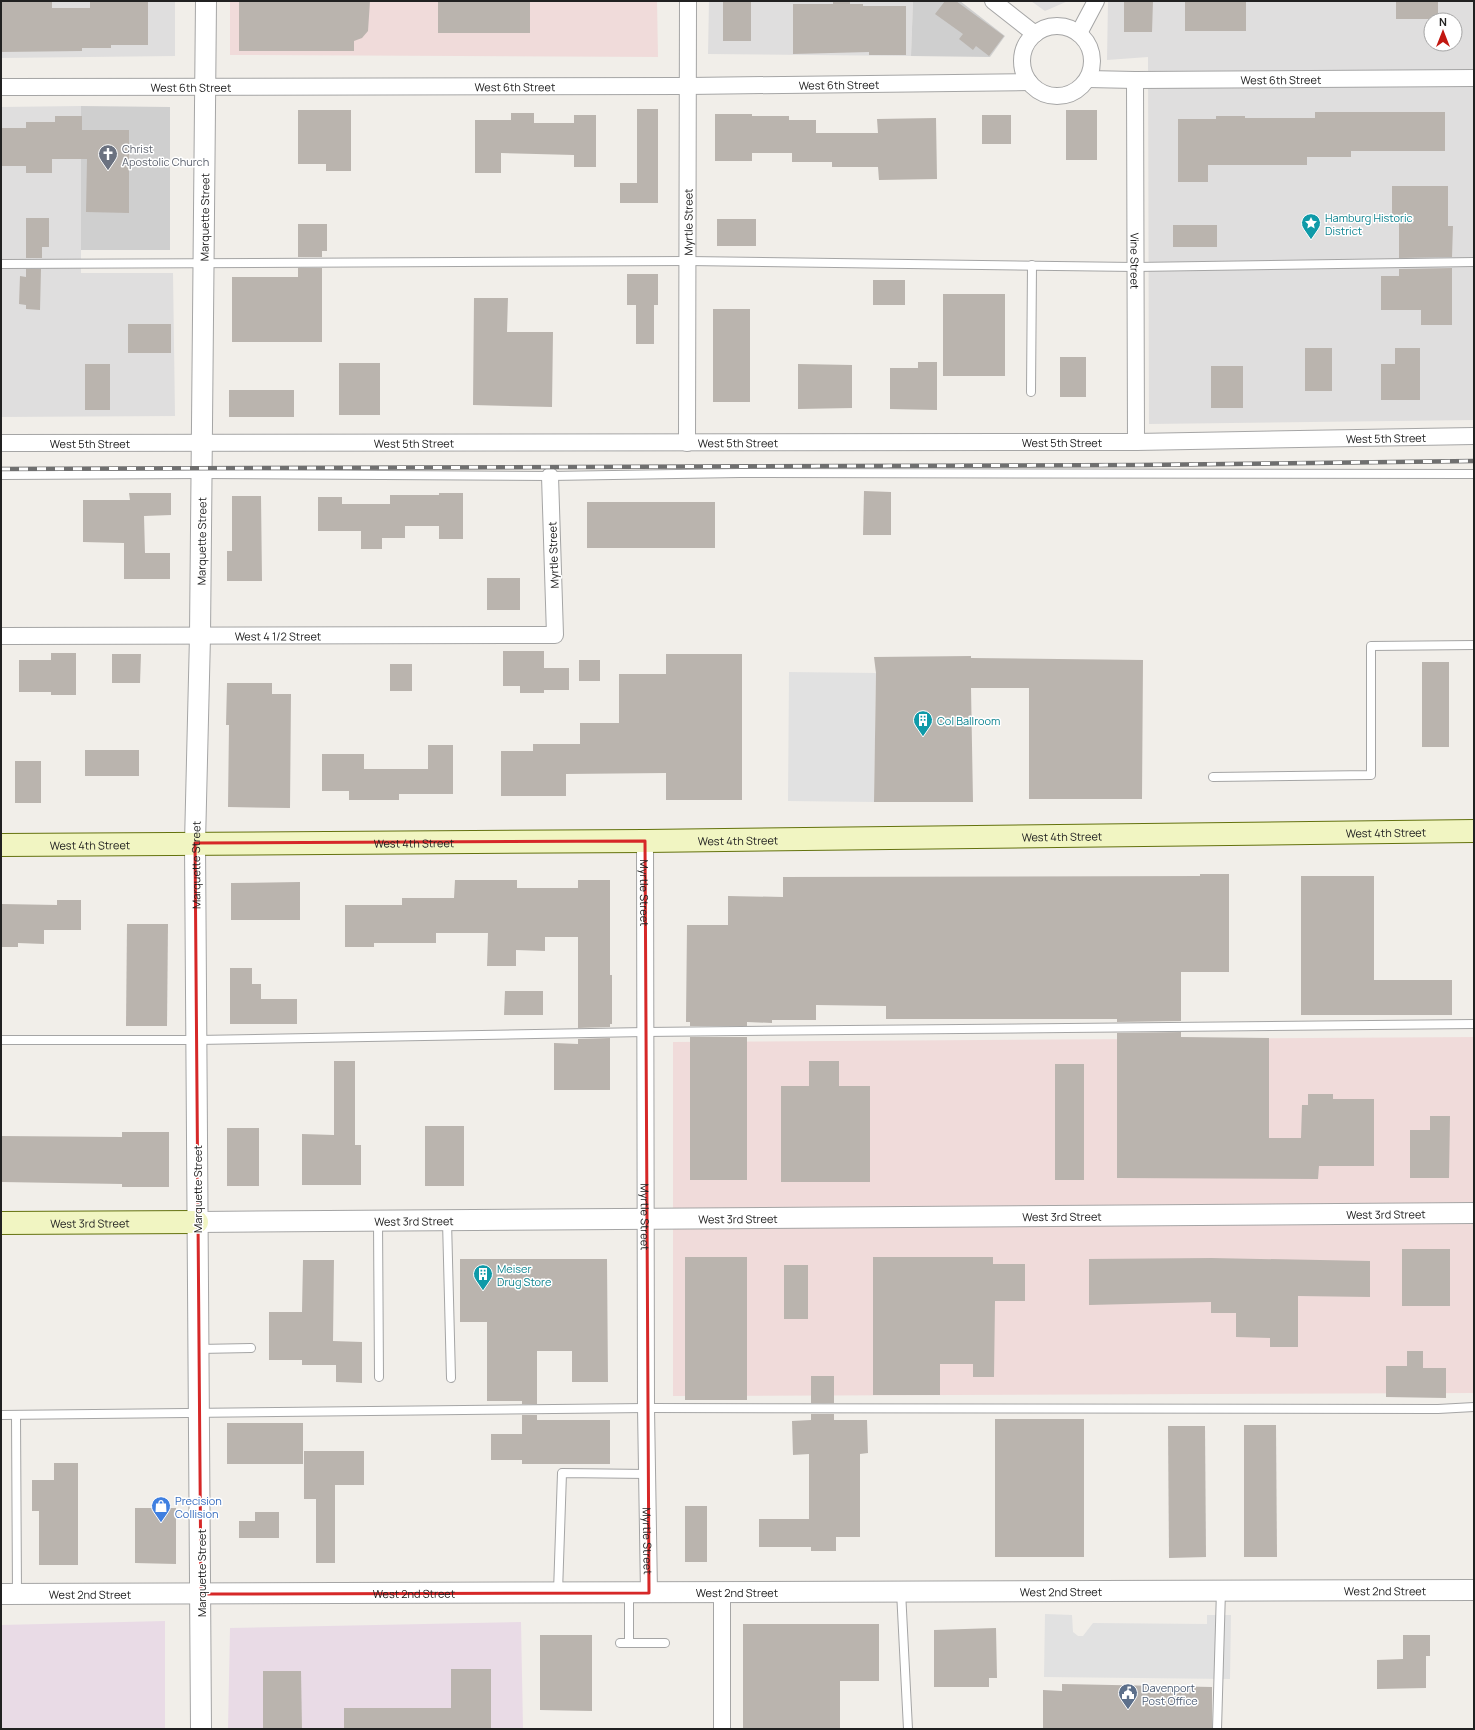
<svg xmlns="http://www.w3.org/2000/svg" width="1475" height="1730" font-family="Manrope,sans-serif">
<rect width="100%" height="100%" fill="#f1eee9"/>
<g fill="#dfdede" fill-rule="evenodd">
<polygon points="1,1 175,1 175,56 1,58"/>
<polygon points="709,1 913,1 911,56 708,54"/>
<polygon points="1031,1 1068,1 1045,11"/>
<path d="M1108,1H1474V420L1149,424L1148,57L1107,60ZM1431,20H1455V44H1431Z"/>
<polygon points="81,106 81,273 173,273 175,416 1,417 1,107"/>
</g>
<g fill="#f0dbda">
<polygon points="230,1 657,1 658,57 230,55"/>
<polygon points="1474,1037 1474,1393 673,1396 673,1042"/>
</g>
<g fill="#e9dbe6">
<polygon points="165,1621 165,1729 1,1729 1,1625"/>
<polygon points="521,1622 523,1729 228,1729 230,1628"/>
</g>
<g fill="#cfcfcf">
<polygon points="913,1 960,1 1005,36 990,57 911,56"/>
<polygon points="81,106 170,107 170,250 81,250"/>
</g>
<g fill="#e1e1e1">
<polygon points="789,672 876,673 874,802 788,801"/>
<polygon points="1045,1614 1072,1615 1073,1632 1078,1636 1083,1636 1093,1623 1207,1624 1207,1615 1231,1615 1230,1679 1044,1677"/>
</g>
<g fill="#bab4ae">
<polygon points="1,1 52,1 52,8 90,8 90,1 148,1 148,45 111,45 111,48 82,48 82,51 1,52"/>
<polygon points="239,1 370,1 368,31 362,38 354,41 354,51 239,51"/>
<rect x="438" y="1" width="92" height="32"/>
<rect x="723" y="1" width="28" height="40"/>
<polygon points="833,1 850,1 850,4 863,4 863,6 906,6 906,55 869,55 869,52 793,54 793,4 833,4"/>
<polygon points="945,1 956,1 1004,36 989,56 976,46 973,50 959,39 963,34 935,14"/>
<polygon points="1124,1 1153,1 1152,32 1124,32"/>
<rect x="1185" y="1" width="61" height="30"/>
<rect x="1396" y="1" width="42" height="18"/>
<polygon points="637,109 658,109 658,203 620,203 620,183 637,183"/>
<polygon points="298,110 351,110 351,171 326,171 326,164 298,164"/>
<rect x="1066" y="110" width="31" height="50"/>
<polygon points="1315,112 1445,112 1445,151 1351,151 1351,157 1307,157 1307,165 1208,165 1208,182 1178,182 1178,119 1216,119 1216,116 1245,116 1245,118 1315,118"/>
<polygon points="511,113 534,113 534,123 574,123 574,115 596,115 596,167 574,167 574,155 501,153 501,173 475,173 475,120 511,120"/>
<polygon points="715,114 752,114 752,116 789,116 789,120 816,120 816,133 878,133 877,119 936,118 937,179 879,180 878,167 832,167 832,162 792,162 792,153 752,153 752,161 715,161"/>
<rect x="982" y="115" width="29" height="29"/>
<polygon points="55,116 82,116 82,130 129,130 129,213 86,212 87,159 52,159 52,173 26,173 26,166 1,166 1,128 26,128 26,122 55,122"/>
<polygon points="1392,186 1448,186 1448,226 1453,226 1452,257 1399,258 1399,220 1392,220"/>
<polygon points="26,218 49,218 49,247 42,247 42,258 26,258"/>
<rect x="717" y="219" width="39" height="27"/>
<polygon points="298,224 327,224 327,251 322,251 322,257 298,257"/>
<rect x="1173" y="225" width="44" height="22"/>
<polygon points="298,268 322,268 322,342 232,342 232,277 298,277"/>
<polygon points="1452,268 1452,325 1421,325 1421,310 1381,310 1381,276 1399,276 1399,269"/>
<polygon points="26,269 41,269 40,310 26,309 26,305 19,304 20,276 26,277"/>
<polygon points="627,274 658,274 658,305 654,305 654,344 636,344 636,305 627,305"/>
<rect x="873" y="280" width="32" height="25"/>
<rect x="943" y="294" width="62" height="82"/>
<polygon points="474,298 508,298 507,332 553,332 552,407 473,405"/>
<rect x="713" y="309" width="37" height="93"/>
<rect x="128" y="324" width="43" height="29"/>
<rect x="1305" y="348" width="27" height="43"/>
<polygon points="1395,348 1420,348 1420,400 1381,400 1381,364 1395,364"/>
<rect x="1060" y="357" width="26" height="40"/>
<polygon points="918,362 937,362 937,410 890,409 890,368 918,368"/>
<rect x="339" y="363" width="41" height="52"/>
<rect x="85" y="364" width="25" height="46"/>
<polygon points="798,364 852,365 852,408 798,409"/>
<rect x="1211" y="366" width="32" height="42"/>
<rect x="229" y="390" width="65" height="27"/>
<polygon points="864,491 891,492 891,535 863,535"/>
<polygon points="129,493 171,493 171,515 144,516 145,553 170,553 170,579 124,579 124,543 83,542 83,500 130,500"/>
<polygon points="439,493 463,493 463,539 439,539 439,526 405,526 405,538 382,538 382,549 361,549 361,531 318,531 318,497 342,497 342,504 390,504 390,495 439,495"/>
<polygon points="232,496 261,496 262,581 227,581 227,551 232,551"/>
<rect x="587" y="502" width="128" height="46"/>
<rect x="487" y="578" width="33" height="32"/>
<polygon points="503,651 544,651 544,668 569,668 569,690 544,690 544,693 520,693 520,686 503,686"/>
<polygon points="51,653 76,653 76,695 51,695 51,692 19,692 19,660 51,660"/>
<polygon points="112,654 141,654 140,683 112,683"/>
<polygon points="666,654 742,654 742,800 666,800 666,773 566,774 566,796 501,796 501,751 533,751 533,744 580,744 580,723 619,723 619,674 666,674"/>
<polygon points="971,656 971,658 1143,660 1142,799 1029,799 1029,688 971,688 973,802 874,802 876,673 874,657"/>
<rect x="579" y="660" width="21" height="21"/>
<rect x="1422" y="662" width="27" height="85"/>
<rect x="390" y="664" width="22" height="27"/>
<polygon points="227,683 272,683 272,694 291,694 290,808 228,807 229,725 226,725"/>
<polygon points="428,745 453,745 453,794 399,794 399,800 349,800 349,791 322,791 322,754 364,754 364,769 428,769"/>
<rect x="85" y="750" width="54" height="26"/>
<rect x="15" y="761" width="26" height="42"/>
<polygon points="1200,874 1229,874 1229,972 1181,972 1181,1021 1117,1022 1117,1019 886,1019 886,1006 816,1005 816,1020 772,1020 772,1023 747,1022 747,1026 690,1026 690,1022 686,1022 687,925 728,925 728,896 783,897 783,877 1200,876"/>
<polygon points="1301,876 1374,876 1374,980 1452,980 1452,1015 1301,1015"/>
<polygon points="455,880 517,880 517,888 578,888 578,880 610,880 610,975 612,975 612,1024 610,1024 610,1027 578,1028 578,937 545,937 545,951 516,950 516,966 487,966 488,933 436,933 436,943 374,943 374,947 345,947 345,905 402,905 402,898 454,898"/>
<polygon points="300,882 300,920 231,920 231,883"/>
<polygon points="57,900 81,900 81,930 44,930 44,944 18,943 18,947 1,947 1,904 57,905"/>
<polygon points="127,924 168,924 167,1026 126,1026"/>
<polygon points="230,968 252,968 252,984 261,984 261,999 297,999 297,1024 230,1024"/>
<polygon points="505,991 543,991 543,1015 504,1015"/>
<polygon points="1181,1032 1181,1037 1269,1038 1269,1138 1301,1138 1302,1105 1308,1105 1308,1094 1333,1094 1333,1099 1374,1099 1374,1166 1319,1166 1318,1179 1117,1178 1117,1033"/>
<rect x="690" y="1037" width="57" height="143"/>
<polygon points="610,1038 610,1090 554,1090 554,1043 578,1044 578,1039"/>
<polygon points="334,1061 355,1061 355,1145 361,1145 361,1185 302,1185 302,1134 334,1135"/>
<polygon points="809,1061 839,1061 839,1086 870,1086 870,1182 781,1182 781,1086 809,1086"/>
<rect x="1055" y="1064" width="29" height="116"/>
<polygon points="1430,1116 1450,1116 1449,1178 1410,1178 1410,1130 1430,1130"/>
<rect x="425" y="1126" width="39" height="60"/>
<rect x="227" y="1128" width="32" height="58"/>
<polygon points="122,1132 169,1132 169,1187 122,1187 122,1184 1,1182 1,1136 122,1137"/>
<rect x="1402" y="1249" width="48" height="57"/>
<rect x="685" y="1257" width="62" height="143"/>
<polygon points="873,1257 993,1257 993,1264 1025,1264 1025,1301 995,1301 994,1377 973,1377 973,1364 940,1364 940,1395 873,1395"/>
<polygon points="1211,1258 1370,1261 1370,1297 1298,1296 1298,1347 1270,1347 1270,1338 1236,1337 1236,1313 1211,1313 1211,1302 1089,1305 1089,1259"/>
<polygon points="460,1259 607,1259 608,1382 572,1382 572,1351 537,1351 537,1404 522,1404 522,1401 487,1401 487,1322 460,1322"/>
<polygon points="303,1260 334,1260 333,1341 362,1342 362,1383 336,1382 336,1365 302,1365 302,1360 269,1360 269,1312 302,1312"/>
<rect x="784" y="1265" width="24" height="54"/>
<polygon points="1407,1351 1423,1351 1423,1368 1446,1368 1446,1398 1386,1397 1386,1366 1407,1366"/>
<rect x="811" y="1376" width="23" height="27"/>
<polygon points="811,1414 834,1414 834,1420 867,1420 868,1453 860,1454 860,1537 836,1537 836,1551 811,1551 811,1547 759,1547 759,1519 809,1519 809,1454 793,1455 792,1421 811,1420"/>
<polygon points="522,1415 537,1415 537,1420 610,1420 610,1464 522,1464 522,1460 491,1460 491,1434 522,1434"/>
<rect x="995" y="1419" width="89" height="138"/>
<rect x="227" y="1423" width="76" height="41"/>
<polygon points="1244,1425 1276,1425 1277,1557 1244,1557"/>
<polygon points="1168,1426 1205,1426 1206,1557 1169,1558"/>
<polygon points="304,1451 364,1451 364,1485 335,1485 335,1563 316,1563 316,1499 304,1499"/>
<polygon points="54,1463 78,1463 78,1565 39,1565 39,1511 32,1511 32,1480 54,1480"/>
<rect x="685" y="1506" width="22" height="56"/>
<polygon points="135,1508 176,1508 176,1564 135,1563"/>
<polygon points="255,1512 279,1512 279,1538 239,1538 239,1521 255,1521"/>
<polygon points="743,1624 879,1624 879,1681 840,1681 840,1729 743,1729"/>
<polygon points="996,1628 997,1678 989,1678 989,1687 934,1687 934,1630"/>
<polygon points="540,1635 592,1635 592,1711 540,1710"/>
<polygon points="1403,1635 1430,1635 1430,1656 1426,1656 1426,1688 1377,1689 1377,1660 1403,1659"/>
<polygon points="451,1669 491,1669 491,1729 344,1729 344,1708 451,1708"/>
<polygon points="263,1671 301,1671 302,1729 263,1729"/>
<polygon points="1062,1684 1212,1687 1212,1729 1043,1729 1043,1690 1062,1691"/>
</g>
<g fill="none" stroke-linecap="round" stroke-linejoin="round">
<g stroke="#a5a5a5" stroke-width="10">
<g id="service">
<polyline points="1,264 688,261 1135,267 1474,262"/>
<polyline points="1031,392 1032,265"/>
<polyline points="1,475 202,474 550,476 740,473 1474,474"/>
<polyline points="1213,777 1371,775 1371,646 1474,645"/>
<polyline points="1,1040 197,1040 645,1032 1474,1024"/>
<polyline points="378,1221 379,1377"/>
<polyline points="447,1221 451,1378"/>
<polyline points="199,1349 251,1348"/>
<polyline points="1,1415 646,1408 1438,1409 1474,1407"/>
<polyline points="16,1415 17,1594"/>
<polyline points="901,1591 908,1729"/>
<polyline points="558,1592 562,1473 648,1474"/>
<polyline points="629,1593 629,1643"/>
<polyline points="620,1643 665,1643"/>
<polyline points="1217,1729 1221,1590"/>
</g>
</g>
<g stroke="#a5a5a5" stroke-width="18">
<g id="minor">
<polyline points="993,1 1035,34"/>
<circle cx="1057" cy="61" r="35"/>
<polyline points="1079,33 1096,1"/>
<path id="s1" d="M1088,79L1135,80L1474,78"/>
<path id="s2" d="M1135,80L1136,442"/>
<path id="s3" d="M1,87L688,86L1029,82"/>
<path id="s4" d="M1,443L1136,442L1474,436"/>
<path id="s5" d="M687,443L688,1"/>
<path id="s6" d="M1,636L555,635L550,476"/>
<path id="s7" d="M645,841L646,1408L649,1593"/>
<polyline points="722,1729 722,1591"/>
</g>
</g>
<g stroke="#a5a5a5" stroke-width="22">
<g id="tertiary">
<path id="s8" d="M197,1222L1474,1213"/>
<path id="s9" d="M1,1594L1474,1590"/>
<path id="s10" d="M201,1729L195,843L200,636L206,1"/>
</g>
</g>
<g stroke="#64720e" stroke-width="24">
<g id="secondary">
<path id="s11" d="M1,845L645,841L1474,831"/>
<path id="s12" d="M1,1223L197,1222"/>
</g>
</g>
<use href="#service" stroke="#fff" stroke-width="8"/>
<use href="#minor" stroke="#fff" stroke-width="16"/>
<use href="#tertiary" stroke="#fff" stroke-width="20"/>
<use href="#secondary" stroke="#f1f5c2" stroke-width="22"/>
<g stroke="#6f6f6f" stroke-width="4.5">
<polyline id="rail" points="1,469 1140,465 1474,461"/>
</g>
<use href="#rail" stroke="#fff" stroke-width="3" stroke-dasharray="9" stroke-linecap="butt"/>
</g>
<path fill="none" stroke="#d62828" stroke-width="3" stroke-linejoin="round" d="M645,841L649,1593L201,1594L195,843Z"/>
<defs>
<g id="church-pin" transform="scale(1)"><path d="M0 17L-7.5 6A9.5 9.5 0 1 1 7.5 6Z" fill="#6b7280" stroke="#fff"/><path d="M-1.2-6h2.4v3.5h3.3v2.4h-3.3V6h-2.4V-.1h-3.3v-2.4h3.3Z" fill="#fff"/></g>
<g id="sight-pin" transform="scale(1)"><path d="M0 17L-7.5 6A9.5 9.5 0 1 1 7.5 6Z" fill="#0f9aa8" stroke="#fff"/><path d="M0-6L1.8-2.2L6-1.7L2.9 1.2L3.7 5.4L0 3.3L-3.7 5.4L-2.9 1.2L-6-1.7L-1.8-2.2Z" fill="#fff"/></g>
<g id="building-pin" transform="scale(1)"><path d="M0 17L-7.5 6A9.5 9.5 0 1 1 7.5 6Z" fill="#0f9aa8" stroke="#fff"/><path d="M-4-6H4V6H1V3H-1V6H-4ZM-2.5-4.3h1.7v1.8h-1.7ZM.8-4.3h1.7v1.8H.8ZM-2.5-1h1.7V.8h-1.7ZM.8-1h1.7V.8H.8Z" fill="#fff"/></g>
<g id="shop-pin" transform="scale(1)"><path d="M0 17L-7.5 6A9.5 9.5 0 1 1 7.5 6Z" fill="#3f7fe0" stroke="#fff"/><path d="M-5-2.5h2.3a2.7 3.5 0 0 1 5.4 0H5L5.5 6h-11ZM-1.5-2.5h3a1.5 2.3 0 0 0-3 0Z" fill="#fff"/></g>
<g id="civic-pin" transform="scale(1)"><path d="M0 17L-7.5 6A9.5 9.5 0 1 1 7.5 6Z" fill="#5c6f8a" stroke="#fff"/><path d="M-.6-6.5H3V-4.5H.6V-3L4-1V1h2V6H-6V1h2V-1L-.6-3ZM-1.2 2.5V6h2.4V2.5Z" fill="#fff"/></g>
</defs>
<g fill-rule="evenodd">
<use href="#church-pin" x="108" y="154"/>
<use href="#sight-pin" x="1311" y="223"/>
<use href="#building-pin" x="923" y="720"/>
<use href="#building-pin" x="483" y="1274"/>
<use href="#shop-pin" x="161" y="1506"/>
<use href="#civic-pin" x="1128" y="1693"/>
</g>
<g text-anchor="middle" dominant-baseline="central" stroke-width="3" stroke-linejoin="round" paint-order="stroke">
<g font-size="11" fill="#212121" stroke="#fff">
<text stroke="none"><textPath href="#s1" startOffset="193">West 6th Street</textPath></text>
<text stroke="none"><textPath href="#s3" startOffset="838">West 6th Street</textPath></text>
<text stroke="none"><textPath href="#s3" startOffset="514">West 6th Street</textPath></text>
<text stroke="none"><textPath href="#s3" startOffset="190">West 6th Street</textPath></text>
<text stroke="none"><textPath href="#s10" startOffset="1512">Marquette Street</textPath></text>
<text stroke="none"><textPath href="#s5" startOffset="221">Myrtle Street</textPath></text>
<text stroke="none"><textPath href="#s2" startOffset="181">Vine Street</textPath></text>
<text stroke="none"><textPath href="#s4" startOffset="1385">West 5th Street</textPath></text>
<text stroke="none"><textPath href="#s4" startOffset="1061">West 5th Street</textPath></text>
<text stroke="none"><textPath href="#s4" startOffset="89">West 5th Street</textPath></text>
<text stroke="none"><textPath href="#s4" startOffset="413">West 5th Street</textPath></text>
<text stroke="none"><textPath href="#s4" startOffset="737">West 5th Street</textPath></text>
<text stroke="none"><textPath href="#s10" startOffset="1188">Marquette Street</textPath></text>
<text transform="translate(553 555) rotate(-92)">Myrtle Street</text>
<text stroke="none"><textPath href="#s6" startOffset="277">West 4 1/2 Street</textPath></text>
<text stroke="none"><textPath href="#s11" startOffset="1385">West 4th Street</textPath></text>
<text stroke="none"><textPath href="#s11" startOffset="1061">West 4th Street</textPath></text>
<text stroke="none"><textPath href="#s11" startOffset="737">West 4th Street</textPath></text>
<text stroke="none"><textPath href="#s11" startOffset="413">West 4th Street</textPath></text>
<text stroke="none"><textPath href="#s11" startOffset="89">West 4th Street</textPath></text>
<text stroke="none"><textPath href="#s10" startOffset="864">Marquette Street</textPath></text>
<text stroke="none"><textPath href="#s7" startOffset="52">Myrtle Street</textPath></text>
<text transform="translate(197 1189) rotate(-90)">Marquette Street</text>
<text stroke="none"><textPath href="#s8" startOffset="1189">West 3rd Street</textPath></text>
<text stroke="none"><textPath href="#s8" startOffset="865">West 3rd Street</textPath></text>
<text stroke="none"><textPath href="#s7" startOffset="376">Myrtle Street</textPath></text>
<text stroke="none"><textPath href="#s8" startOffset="541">West 3rd Street</textPath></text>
<text stroke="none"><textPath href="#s8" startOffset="217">West 3rd Street</textPath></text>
<text stroke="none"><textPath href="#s12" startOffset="89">West 3rd Street</textPath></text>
<text stroke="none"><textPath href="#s7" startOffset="700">Myrtle Street</textPath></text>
<text transform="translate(201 1573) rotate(-90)">Marquette Street</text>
<text stroke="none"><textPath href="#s9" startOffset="1060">West 2nd Street</textPath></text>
<text stroke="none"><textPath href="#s9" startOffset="1384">West 2nd Street</textPath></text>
<text stroke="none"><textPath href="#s9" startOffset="736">West 2nd Street</textPath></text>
<text stroke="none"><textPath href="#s9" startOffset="413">West 2nd Street</textPath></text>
<text stroke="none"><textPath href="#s9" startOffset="89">West 2nd Street</textPath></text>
</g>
<g font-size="11" fill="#5b616d" stroke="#fff" text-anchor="start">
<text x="122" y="148">Christ<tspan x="122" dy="13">Apostolic Church</tspan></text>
</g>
<g font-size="11" fill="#0d838f" stroke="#fff" text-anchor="start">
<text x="1325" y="217">Hamburg Historic<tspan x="1325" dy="13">District</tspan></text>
<text x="937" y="720">Col Ballroom</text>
<text x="497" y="1268">Meiser<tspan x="497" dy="13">Drug Store</tspan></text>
</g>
<g font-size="11" fill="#366cbe" stroke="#fff" text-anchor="start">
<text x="175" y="1500">Precision<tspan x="175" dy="13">Collision</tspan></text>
</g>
<g font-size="11" fill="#4e5e75" stroke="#fff" text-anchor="start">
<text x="1142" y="1687">Davenport<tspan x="1142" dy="13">Post Office</tspan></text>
</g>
</g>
<rect width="1475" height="1730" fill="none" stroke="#212121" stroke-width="4"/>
<g transform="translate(1443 32)"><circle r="19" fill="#ffffff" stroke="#a6a6a6"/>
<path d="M0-3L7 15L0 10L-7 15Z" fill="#c21710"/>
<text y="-6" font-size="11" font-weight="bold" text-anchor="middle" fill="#212121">N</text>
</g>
</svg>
